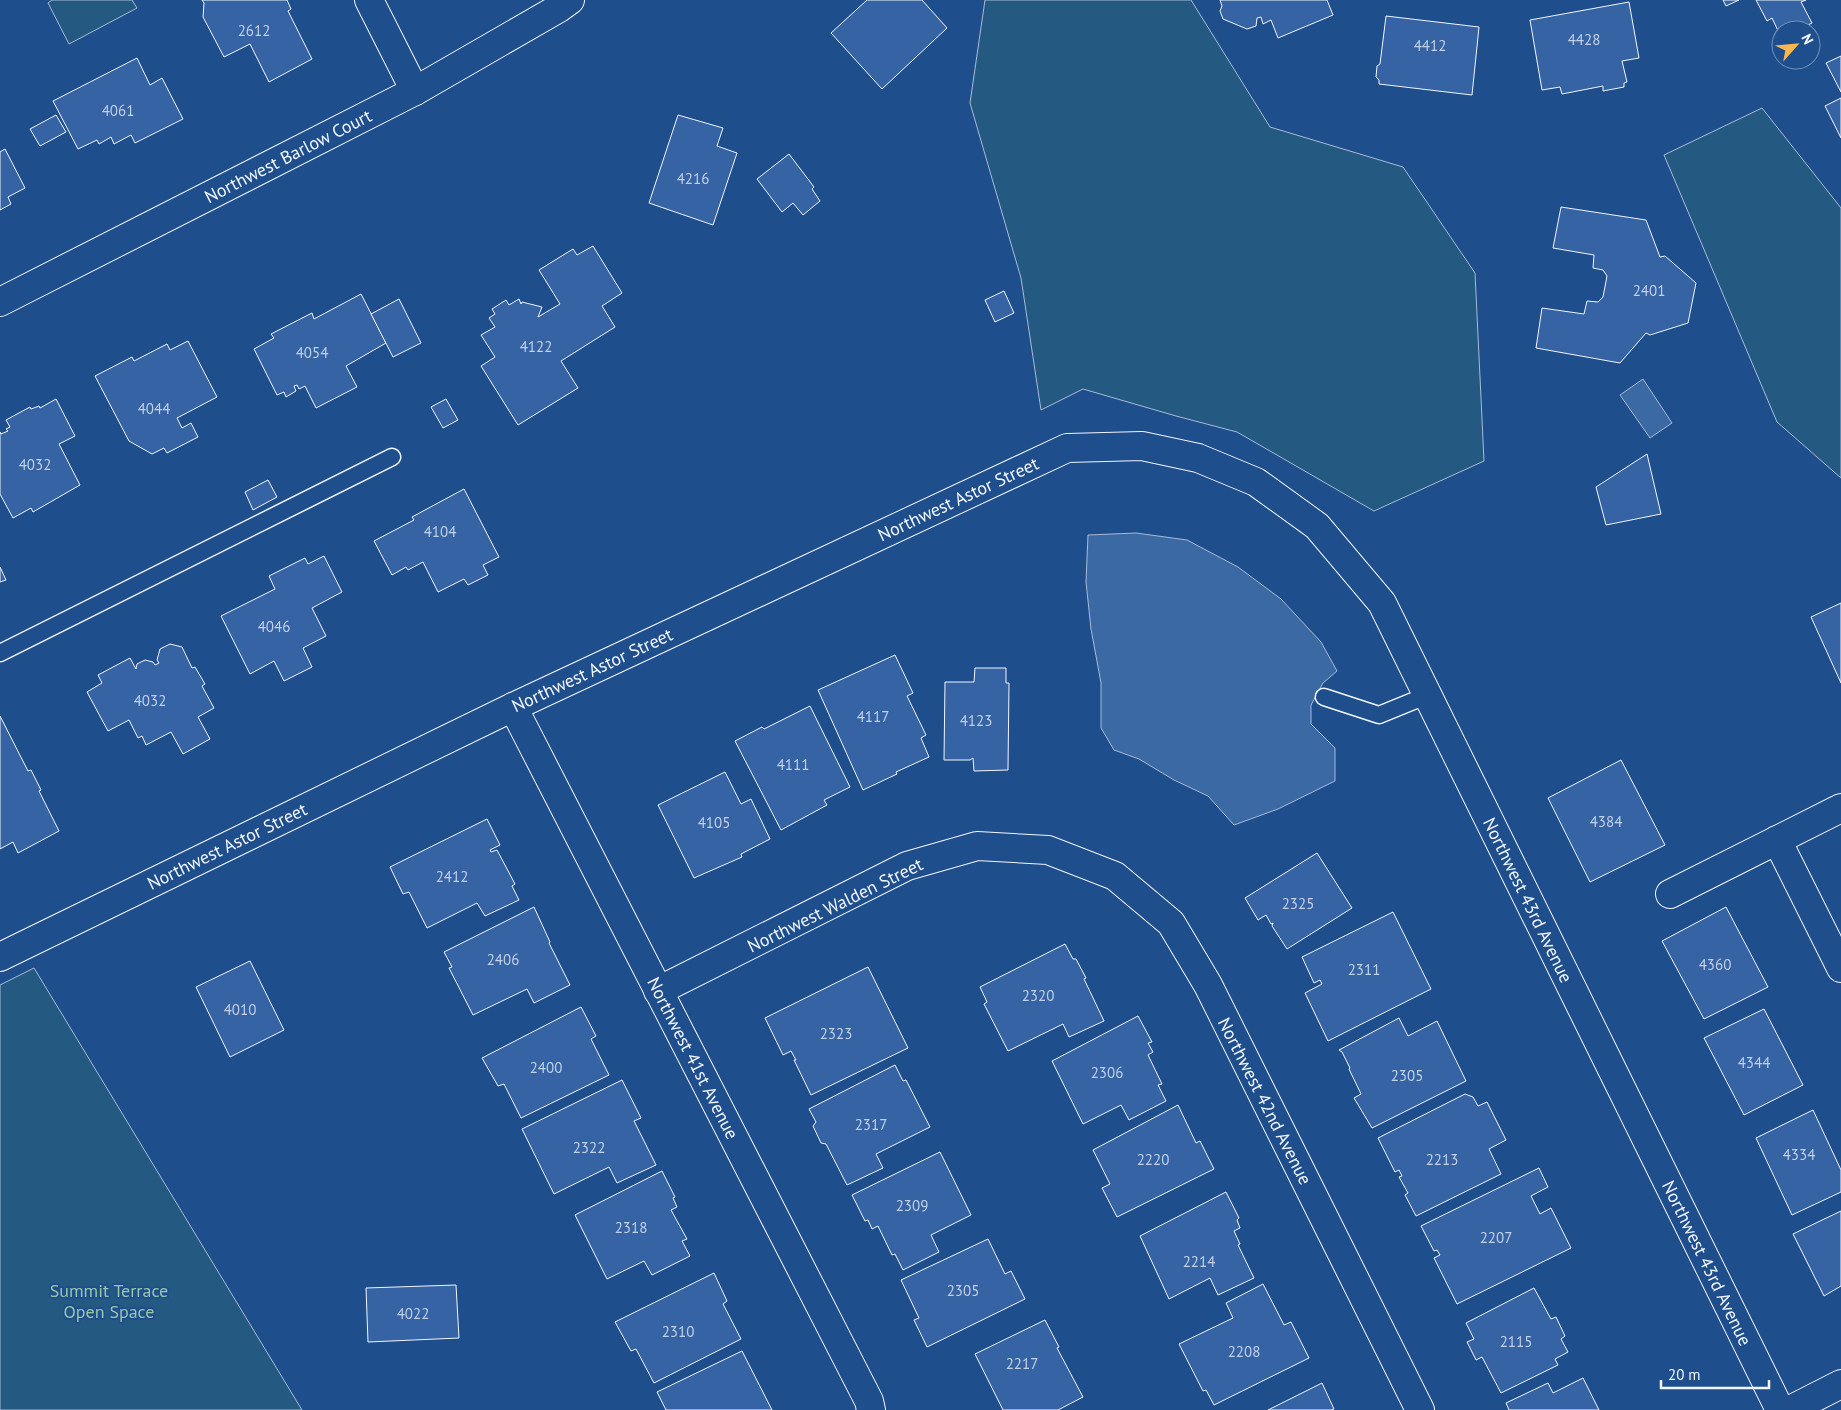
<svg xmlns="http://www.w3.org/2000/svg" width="1841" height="1410" font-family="'PT Sans',sans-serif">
<rect width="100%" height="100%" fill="#1f4e8c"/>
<g fill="#245a82" stroke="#a8bbd7">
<polygon points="52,0 132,0 137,8 69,44 48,3"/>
<polygon points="985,0 1191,0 1270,127 1403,167 1475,273 1484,461 1374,511 1237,432 1176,416 1083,389 1041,410 1021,278 970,103"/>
<polygon points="1762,108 1841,208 1841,478 1777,422 1664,155"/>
<polygon points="34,968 302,1410 0,1410 0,985"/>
</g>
<g fill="#3b69a3" stroke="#a8bbd7">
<polygon points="1643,379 1672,423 1650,438 1620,395"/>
<polygon points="1136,533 1187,540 1238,567 1281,599 1321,642 1337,671 1323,683 1311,705 1311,724 1335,748 1335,781 1278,809 1234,825 1208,796 1174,780 1139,759 1114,750 1101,728 1101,683 1091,629 1086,582 1088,535"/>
</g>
<g fill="#3563a3" stroke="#f2f6ff">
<polygon points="202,0 287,0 291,9 288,11 312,59 269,82 250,44 224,57 203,17 204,3"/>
<polygon points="867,0 922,0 947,28 882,89 831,33"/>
<polygon points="1220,0 1327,0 1333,15 1278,38 1271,20 1263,24 1261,17 1257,18 1256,26 1247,29 1223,19 1220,11 1222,6"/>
<polygon points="1723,0 1739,0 1726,6"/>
<polygon points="1756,0 1806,0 1801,2 1812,23 1798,30 1781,30 1781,37 1772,18 1767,21"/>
<polygon points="1629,2 1639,58 1622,61 1627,82 1624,83 1624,87 1603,91 1603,86 1562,94 1560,87 1542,90 1530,20"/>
<polygon points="1386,16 1479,27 1472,95 1379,84 1379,80 1376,77 1377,66 1380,64"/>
<polygon points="1841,56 1841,92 1826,63"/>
<polygon points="137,58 150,85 162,78 183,119 135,143 131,135 114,144 111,137 99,144 97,140 78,149 53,101"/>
<polygon points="1841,98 1841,138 1825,106"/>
<polygon points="56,115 66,132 40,146 30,129"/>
<polygon points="678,115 723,128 717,146 737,153 713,225 649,203"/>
<polygon points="5,149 25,188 8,197 11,204 0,210 0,152"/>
<polygon points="789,154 814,187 812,189 820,201 803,215 793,203 782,212 757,179"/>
<polygon points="1561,207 1646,220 1660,257 1665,256 1696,283 1688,323 1650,335 1646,333 1620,363 1536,348 1542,308 1584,314 1587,301 1598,302 1603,297 1607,276 1603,270 1593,268 1594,255 1553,248"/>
<polygon points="593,246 622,293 602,306 615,327 561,361 578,388 518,425 481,366 495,357 481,335 495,327 489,318 495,314 492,309 506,300 509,305 519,299 521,304 522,302 542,307 538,317 560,304 539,270 573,249 577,255"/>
<polygon points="1004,291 1014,313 995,322 985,300"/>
<polygon points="361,294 386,343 346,366 357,387 316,408 305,386 299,389 297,385 294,386 296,391 286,397 284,392 277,395 254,349 274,338 271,334 312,313 314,319"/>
<polygon points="399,299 421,343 393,357 371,314"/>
<polygon points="188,341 217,397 177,418 182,428 191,423 198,437 167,453 164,448 152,454 129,441 95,376 132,357 134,361 167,344 170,350"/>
<polygon points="56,399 75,436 59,444 80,485 33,512 31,508 13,518 0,494 0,432 1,434 8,431 6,429 10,427 6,420 30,407 31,409 39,406 40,408"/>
<polygon points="446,399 458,420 443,428 431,407"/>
<polygon points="1647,454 1661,514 1606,525 1596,487"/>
<polygon points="268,480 277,497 253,510 245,492"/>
<polygon points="464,489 499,557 483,565 488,575 468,585 464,579 438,592 423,562 408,570 406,567 392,575 374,541 414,520 412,517"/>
<polygon points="324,556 342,592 312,608 326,636 303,648 312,667 284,681 274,661 250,674 221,616 275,589 269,576 305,558 308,564"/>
<polygon points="0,567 6,580 0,582"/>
<polygon points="1841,603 1841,683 1811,617"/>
<polygon points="170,644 182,647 192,668 195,667 205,684 202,686 214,708 198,717 210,739 183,754 171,732 146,745 142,736 138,738 129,720 108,731 87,692 102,683 98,675 130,658 136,669 137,664 145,660 153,662 155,665 159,663 157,660 160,649"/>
<polygon points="895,655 913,693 907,696 926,735 921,738 929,757 896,772 897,774 863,790 818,690"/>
<polygon points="975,668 1006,668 1006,683 1009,683 1008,770 974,771 973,758 970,760 944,760 945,682 974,682"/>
<polygon points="810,706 850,787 824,800 827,805 781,830 735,741 762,727 764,729"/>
<polygon points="0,716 28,771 31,770 41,790 39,791 59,831 18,853 13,842 0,849"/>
<polygon points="1621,760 1665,845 1590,882 1548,798"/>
<polygon points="725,772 741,804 751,799 770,839 741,854 742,857 694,878 658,805"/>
<polygon points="487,819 500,845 490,850 491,852 497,850 515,884 512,886 519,900 485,916 477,903 427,928 409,892 403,894 390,867"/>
<polygon points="1317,853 1352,908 1287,949 1272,926 1273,923 1271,924 1266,915 1258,920 1245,898"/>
<polygon points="534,907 550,942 549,943 570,985 534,1003 527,989 473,1015 449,968 452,967 444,952"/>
<polygon points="1726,907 1768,987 1704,1019 1662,941"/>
<polygon points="1393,912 1431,989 1328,1041 1305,993 1322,984 1320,980 1314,983 1302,957"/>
<polygon points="1065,944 1073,959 1076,959 1086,978 1084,979 1104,1021 1069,1037 1063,1024 1008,1051 984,1004 987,1002 980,987"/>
<polygon points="250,961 284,1030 230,1057 196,987"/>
<polygon points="868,967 908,1048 811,1095 794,1060 796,1060 791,1051 783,1055 765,1018"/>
<polygon points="581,1007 596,1036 591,1039 609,1075 521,1118 504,1084 498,1086 482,1058"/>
<polygon points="1764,1009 1803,1085 1744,1115 1704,1038"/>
<polygon points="1138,1016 1152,1042 1148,1043 1153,1052 1148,1055 1162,1084 1158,1085 1166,1101 1129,1120 1121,1105 1083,1124 1052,1061"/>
<polygon points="1399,1018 1408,1036 1437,1021 1466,1081 1372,1128 1354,1098 1361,1094 1349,1069 1350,1068 1342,1052 1339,1050"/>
<polygon points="895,1065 903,1081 906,1080 930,1127 876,1154 883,1168 847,1185 826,1144 821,1143 813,1126 816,1122 809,1109"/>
<polygon points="622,1080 641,1118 634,1121 656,1165 617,1183 609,1167 554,1194 522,1129"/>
<polygon points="1465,1094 1473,1097 1478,1106 1487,1102 1506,1140 1489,1149 1501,1174 1416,1216 1405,1195 1408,1193 1399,1177 1402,1176 1399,1170 1395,1172 1378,1138"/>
<polygon points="1178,1105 1196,1143 1200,1141 1214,1169 1117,1217 1102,1188 1110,1184 1093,1150"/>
<polygon points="1813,1110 1841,1170 1841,1192 1792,1215 1756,1138"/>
<polygon points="940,1152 971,1215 931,1235 939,1252 903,1270 895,1254 892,1255 878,1226 872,1229 868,1220 865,1221 852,1195"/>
<polygon points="1539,1168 1548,1187 1531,1196 1540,1214 1551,1208 1571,1248 1457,1304 1434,1258 1440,1255 1437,1250 1434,1251 1421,1226"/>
<polygon points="662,1171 675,1197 673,1198 677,1207 671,1210 687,1239 682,1241 690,1256 652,1275 644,1261 607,1279 575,1215"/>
<polygon points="1226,1192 1239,1218 1237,1220 1240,1228 1234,1231 1240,1244 1238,1245 1254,1278 1218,1295 1210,1278 1169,1299 1140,1236"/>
<polygon points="1841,1211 1841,1286 1824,1296 1793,1234"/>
<polygon points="988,1239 1005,1274 1011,1271 1025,1299 927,1347 914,1320 919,1318 901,1280"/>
<polygon points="714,1273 727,1301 723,1304 741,1339 654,1383 636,1349 631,1351 615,1322"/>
<polygon points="1263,1284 1284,1325 1291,1322 1309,1358 1214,1405 1206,1390 1203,1391 1179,1344 1233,1318 1226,1303"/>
<polygon points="456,1285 459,1338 368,1342 366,1288"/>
<polygon points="1534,1288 1551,1319 1556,1317 1565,1336 1561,1339 1568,1352 1555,1359 1558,1365 1501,1393 1482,1357 1476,1360 1467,1342 1474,1339 1466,1323"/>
<polygon points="1045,1320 1059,1347 1057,1348 1083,1397 1058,1410 1003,1410 975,1354"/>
<polygon points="742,1351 772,1410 666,1410 657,1392"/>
<polygon points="1583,1378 1599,1410 1509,1410 1506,1403 1548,1383 1553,1393"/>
<polygon points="1322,1383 1334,1409 1331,1410 1268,1410"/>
</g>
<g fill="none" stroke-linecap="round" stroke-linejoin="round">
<g stroke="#f2f6ff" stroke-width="19">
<g id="service">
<polyline points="0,653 392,457"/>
<polyline points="1324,697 1379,715 1428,695"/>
</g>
</g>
<g stroke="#f2f6ff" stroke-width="30">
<g id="minor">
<polyline points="369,0 415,91"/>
<polyline points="0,302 415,91 559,8 570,0"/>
<polyline points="513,707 869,1401 871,1410"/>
<polyline points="1777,840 1841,968"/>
<polyline points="1670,894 1841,808"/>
<polyline points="658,991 907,866 977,846 1048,850 1115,876 1171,923 1208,985 1420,1410"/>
<polyline points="1790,1410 1841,1384"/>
</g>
</g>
<g stroke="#f2f6ff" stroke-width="30">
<polyline id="tertiary" points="0,957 513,707 1067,448 1142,446 1198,458 1256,482 1317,526 1382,603 1780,1410"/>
</g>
<use href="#service" stroke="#1f4e8c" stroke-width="16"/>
<use href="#minor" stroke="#1f4e8c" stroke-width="28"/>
<use href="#tertiary" stroke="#1f4e8c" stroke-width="28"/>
</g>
<g text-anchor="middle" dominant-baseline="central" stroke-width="4" stroke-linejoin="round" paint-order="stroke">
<g font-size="15" fill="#c3d1e8">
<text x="254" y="30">2612</text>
<text x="1584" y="39">4428</text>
<text x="1430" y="45">4412</text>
<text x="118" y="110">4061</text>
<text x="693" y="178">4216</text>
<text x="1649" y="290">2401</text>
<text x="536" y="346">4122</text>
<text x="312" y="352">4054</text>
<text x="154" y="408">4044</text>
<text x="35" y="464">4032</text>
<text x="440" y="531">4104</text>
<text x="274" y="626">4046</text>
<text x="150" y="700">4032</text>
<text x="873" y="716">4117</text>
<text x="976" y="720">4123</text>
<text x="793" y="764">4111</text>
<text x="1606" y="821">4384</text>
<text x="714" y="822">4105</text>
<text x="452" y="876">2412</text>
<text x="1298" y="903">2325</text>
<text x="503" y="959">2406</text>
<text x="1715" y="964">4360</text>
<text x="1364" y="969">2311</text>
<text x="1038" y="995">2320</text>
<text x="240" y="1009">4010</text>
<text x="836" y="1033">2323</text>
<text x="1754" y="1062">4344</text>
<text x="546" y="1067">2400</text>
<text x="1107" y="1072">2306</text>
<text x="1407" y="1075">2305</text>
<text x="871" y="1124">2317</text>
<text x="589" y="1147">2322</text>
<text x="1799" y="1154">4334</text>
<text x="1153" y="1159">2220</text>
<text x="1442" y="1159">2213</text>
<text x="912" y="1205">2309</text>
<text x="631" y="1227">2318</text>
<text x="1496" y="1237">2207</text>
<text x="1199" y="1261">2214</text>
<text x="963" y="1290">2305</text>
<text x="413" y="1313">4022</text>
<text x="678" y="1331">2310</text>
<text x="1516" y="1341">2115</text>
<text x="1244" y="1351">2208</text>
<text x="1022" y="1363">2217</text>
</g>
<g font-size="18" fill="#f2f6ff" stroke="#1f4e8c">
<text transform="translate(288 156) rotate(-27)">Northwest Barlow Court</text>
<text transform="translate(958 499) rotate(-25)">Northwest Astor Street</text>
<text transform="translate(592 670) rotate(-25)">Northwest Astor Street</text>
<text transform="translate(227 846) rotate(-26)">Northwest Astor Street</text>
<text transform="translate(1528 900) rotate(64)">Northwest 43rd Avenue</text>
<text transform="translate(835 905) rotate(-26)">Northwest Walden Street</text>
<text transform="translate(693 1058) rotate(63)">Northwest 41st Avenue</text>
<text transform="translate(1265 1101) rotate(63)">Northwest 42nd Avenue</text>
<text transform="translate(1707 1263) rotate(64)">Northwest 43rd Avenue</text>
</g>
<g font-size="18" fill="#97c8a6" stroke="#1f4e8c">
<text x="109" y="1290">Summit Terrace<tspan x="109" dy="21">Open Space</tspan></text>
</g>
</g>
<g transform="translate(1796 45) rotate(63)"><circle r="24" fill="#1f4e8c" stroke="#7391ba"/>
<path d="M0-4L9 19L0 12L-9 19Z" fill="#ffb74d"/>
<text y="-8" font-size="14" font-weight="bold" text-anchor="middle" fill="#f2f6ff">N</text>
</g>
<path d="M1661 1380v8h108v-8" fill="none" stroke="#f2f6ff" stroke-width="2.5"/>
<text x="1668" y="1380" font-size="15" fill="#f2f6ff" stroke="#1f4e8c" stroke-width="4" paint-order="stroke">20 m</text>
</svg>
